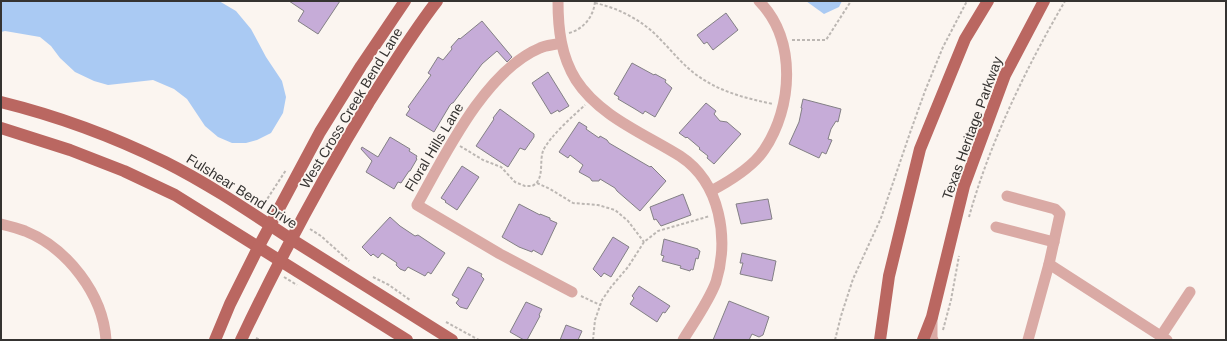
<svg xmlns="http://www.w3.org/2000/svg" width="1227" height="341" font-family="Helvetica,sans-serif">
<rect width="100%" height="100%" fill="#fbf5f0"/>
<g fill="#aacaf3">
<polygon points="1,1 219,1 236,11 251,29 266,57 282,81 286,97 283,113 271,133 257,140 246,143 232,143 218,137 205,126 187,99 174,89 153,80 108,85 94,81 75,72 60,58 51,46 40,37 5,31 1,32"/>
<polygon points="806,1 842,1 839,7 824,14"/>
</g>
<g fill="#c6acd8" stroke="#838085">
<polygon points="289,1 340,1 318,34 298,21 304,11"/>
<polygon points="726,13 738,30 713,50 707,42 704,44 697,35"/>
<polygon points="482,21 512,57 507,62 497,51 482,64 453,103 452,103 450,105 434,132 406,115 410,109 408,107 431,75 428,73 438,57 443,60 452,49 451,47 459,38 460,39"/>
<polygon points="632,63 654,75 655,74 666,80 665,82 672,88 655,117 645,111 643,114 635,109 618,99 619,97 614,94"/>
<polygon points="548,72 569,106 559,112 558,110 551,114 532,83"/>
<polygon points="803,99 841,109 838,122 836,121 831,129 828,139 832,140 826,154 822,152 819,158 789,144 799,122 802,108 801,108"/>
<polygon points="706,103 716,111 714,114 720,121 727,122 741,134 714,164 707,158 708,156 699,149 700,148 687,137 686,138 679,133"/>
<polygon points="500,109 534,134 534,137 525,150 520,148 508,167 476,146 494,119 493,118"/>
<polygon points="579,122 587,127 586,129 599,138 600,136 607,140 609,143 650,167 651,166 666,181 640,211 617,191 615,188 600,179 599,181 592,181 590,178 579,172 583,165 570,155 568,158 559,152"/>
<polygon points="390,137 410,149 409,151 417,156 416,158 417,159 410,171 409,171 401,183 398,182 394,189 366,172 372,161 361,149 362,147 378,157"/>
<polygon points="462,166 479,177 457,210 445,202 446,201 441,198"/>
<polygon points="683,194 691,215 661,226 656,219 654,220 650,207"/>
<polygon points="768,199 772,219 741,224 736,204"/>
<polygon points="519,204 540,215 540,214 550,218 550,220 557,223 542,255 533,250 532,252 519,247 502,237"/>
<polygon points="390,217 400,226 415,236 418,235 445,253 431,274 428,272 425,276 408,267 405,271 400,269 396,265 397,263 382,253 378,258 373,254 371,256 362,247"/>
<polygon points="613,237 629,247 611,277 604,273 601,277 593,269"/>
<polygon points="664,239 698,249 698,250 700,251 698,259 696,258 693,270 691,269 690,271 680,268 681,266 662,261 664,256 661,255"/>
<polygon points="742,253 776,261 772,281 740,274 743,263 740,263"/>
<polygon points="468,267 482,274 481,276 484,279 467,309 460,307 456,303 459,299 452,295"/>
<polygon points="639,286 670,306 665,313 663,312 657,322 630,304 634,298 632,296"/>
<polygon points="729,301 769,317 763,335 759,337 752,334 749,340 713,340"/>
<polygon points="526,302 542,309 539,315 540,316 527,340 524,340 510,332"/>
<polygon points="566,325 582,331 578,340 560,340"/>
</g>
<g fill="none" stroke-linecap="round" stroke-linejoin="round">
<g stroke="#bcb7b3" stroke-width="2" stroke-dasharray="3 2" stroke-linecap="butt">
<path d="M595,3C619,8 643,21 659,38C671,50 681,63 694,73C717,91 744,98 773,104"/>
<path d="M569,33C584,29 594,16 595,1"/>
<polyline points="792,40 826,40 851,1"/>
<path d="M460,146L483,160L501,167L515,182L525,186H532C545,180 539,162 543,151C549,137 573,116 585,105"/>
<polyline points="537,183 550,189 573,203 598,205 615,210 628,221 644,242"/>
<polyline points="262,207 286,170"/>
<path d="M969,217C989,144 1027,66 1065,1"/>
<polyline points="310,229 321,236 349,261"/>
<polyline points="284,277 297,285"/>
<polyline points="373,277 389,285 410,300"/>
<polyline points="581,296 600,305"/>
<polyline points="446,322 479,340"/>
<polyline points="943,330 951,300 959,256"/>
<polyline points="256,338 260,340"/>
<polyline points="593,340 595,320 602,300 611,287 628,267 644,242 658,231 710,216"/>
<polyline points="835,340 841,316 853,279 881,218 911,130 925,91 943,47 967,1"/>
</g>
<g stroke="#daaaa5" stroke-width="11">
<path d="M558,1C558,29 561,56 576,80C599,116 645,134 680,156C721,183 729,239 716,282C709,301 694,322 683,340"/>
<path d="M561,43C554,45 546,45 540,48C485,71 445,155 417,205L500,254L572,292"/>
<path d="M711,191C730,181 752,168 764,150C793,107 797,40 759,1"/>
<polyline points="1007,196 1055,209 1060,214 1049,264 1028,340"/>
<path d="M1,224C9,226 17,228 25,231C67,248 103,294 106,340"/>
<polyline points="996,227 1054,242"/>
<polyline points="1049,264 1167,340"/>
<polyline points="932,319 932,338 933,340"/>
<polyline points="1161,336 1190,292"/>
</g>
<g stroke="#ba6761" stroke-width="12">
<path d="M1,102C58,116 112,136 165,162C209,184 250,212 291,239C345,273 398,306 452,340"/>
<polyline points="1,128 70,150 124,171 175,195 407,340"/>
<polyline points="215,340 230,304 259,246 320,132 361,66 405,1"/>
<path d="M241,340C280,258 322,179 369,102C391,68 412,33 437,1"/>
<polyline points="880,340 889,276 920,149 965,39 988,1"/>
<polyline points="923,340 932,317 964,186 1005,75 1044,1"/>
</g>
</g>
<g text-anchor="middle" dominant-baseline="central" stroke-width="3.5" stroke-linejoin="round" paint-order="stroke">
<g font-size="14" fill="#353331" stroke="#fbf5f0">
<text transform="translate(351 108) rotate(-59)">West Cross Creek Bend Lane</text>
<text transform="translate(972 128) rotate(-70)">Texas Heritage Parkway</text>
<text transform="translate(434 147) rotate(-59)">Floral Hills Lane</text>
<text transform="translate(242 191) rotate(32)">Fulshear Bend Drive</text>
</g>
</g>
<rect width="1227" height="341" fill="none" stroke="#353331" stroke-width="4"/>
</svg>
